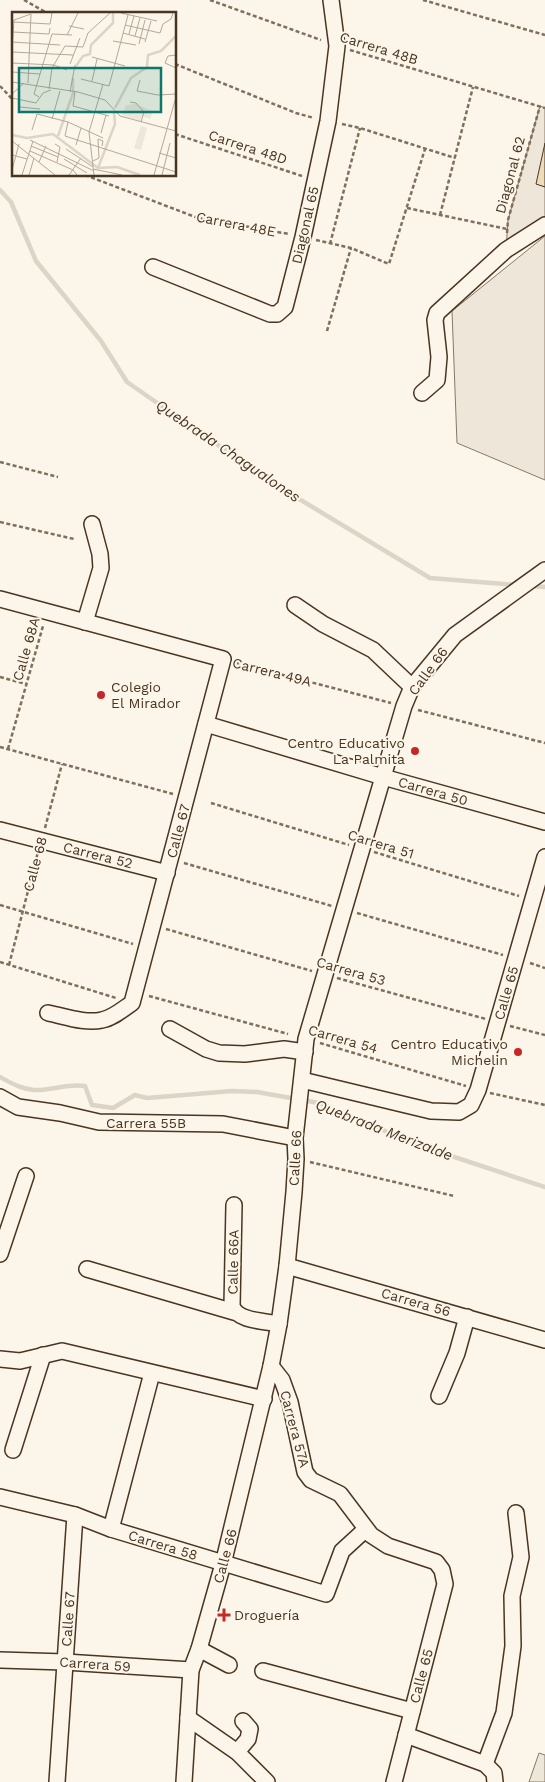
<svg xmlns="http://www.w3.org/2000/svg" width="545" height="1782" font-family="'Work Sans',sans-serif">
<rect width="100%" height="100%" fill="#fbf6e9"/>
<g fill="#ede6d9" stroke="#887966">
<polygon points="540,106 545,108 545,225 506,250 508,220"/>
<polygon points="545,236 545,480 457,443 452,311"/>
</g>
<polygon fill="#ede7d9" stroke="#887966" points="539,1753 545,1755 545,1782 529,1782"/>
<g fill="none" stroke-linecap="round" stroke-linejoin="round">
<g stroke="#dcd4c6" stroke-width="4.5">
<polyline points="0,190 11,202 36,261 101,341 127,382 271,482 430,578 516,585"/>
<polyline points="531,586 545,587"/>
<path d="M0,1077C11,1083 21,1089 34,1090C51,1091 67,1083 85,1086L92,1105L113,1108L135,1095L147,1098L232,1091L257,1092L319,1103L421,1146L545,1187"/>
</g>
</g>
<polygon fill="#ecdcbc" stroke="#4a3520" points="545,143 545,187 536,184"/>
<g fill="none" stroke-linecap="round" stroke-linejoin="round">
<g stroke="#4a3520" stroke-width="18">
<g id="minor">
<polyline points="153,267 270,314 277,314 285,307 303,237 328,121 337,46 331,0"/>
<polyline points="422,393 437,380 439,357 435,320 437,313 506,250 545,225"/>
<path d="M0,599L223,659L132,1003C123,1009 113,1018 102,1020C85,1024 64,1016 48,1013"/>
<polyline points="295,605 323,624 373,650 412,687"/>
<polyline points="85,622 101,568 100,554 92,524"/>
<polyline points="206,724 383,777 545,822"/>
<polyline points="0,830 167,873"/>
<polyline points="170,1029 206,1049 219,1053 245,1054 284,1049 305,1052"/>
<polyline points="302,1080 431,1111 459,1112 471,1105 478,1090 545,857"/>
<polyline points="0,1097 18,1107 60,1113 99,1122 223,1124 295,1138"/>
<path d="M234,1205L232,1306C237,1321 264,1321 279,1324"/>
<polyline points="0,1254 26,1176"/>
<polyline points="287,1266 545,1340"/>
<polyline points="87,1269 234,1312"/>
<polyline points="0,1359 20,1361 62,1351 264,1399"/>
<polyline points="271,1366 282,1380 290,1402 305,1472 311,1480 340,1494 371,1535 388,1546 436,1562 442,1570 445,1584 394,1782"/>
<polyline points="439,1396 457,1353 467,1317"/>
<polyline points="13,1450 43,1355"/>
<polyline points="0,1497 75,1515 111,1529 326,1594 342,1551 366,1529"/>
<polyline points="111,1529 152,1373"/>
<polyline points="199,1649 229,1665"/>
<polyline points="0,1660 65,1662 191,1670"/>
<polyline points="263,1671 412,1711"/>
<polyline points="188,1718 237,1752 267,1782"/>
<polyline points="406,1735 485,1764 494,1773 495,1782"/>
<polyline points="237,1752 248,1739 250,1729 243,1721"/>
<polyline points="485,1764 504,1713 513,1646 512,1596 521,1557 516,1513"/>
<polyline points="57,1782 75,1515"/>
<polyline points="184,1782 191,1670 199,1649 223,1564 271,1366 279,1324 287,1266 294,1192 296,1159 295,1138 306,1039 383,777 404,706 412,687 455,635 545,570"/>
</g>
</g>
<g stroke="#7f6f5c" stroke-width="2.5" stroke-dasharray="4 2.5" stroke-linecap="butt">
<polyline points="24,0 49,14"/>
<polyline points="210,0 321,40"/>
<polyline points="423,0 545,35"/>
<polyline points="350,50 545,108"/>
<polyline points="175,64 296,113 314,118"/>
<polyline points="0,86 14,101"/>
<polyline points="12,98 14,92"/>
<polyline points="342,124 360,128 455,158"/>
<polyline points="175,134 302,176"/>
<polyline points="85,175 198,218 289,234"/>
<polyline points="407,208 507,229"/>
<polyline points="440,215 473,87"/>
<polyline points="507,233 508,220 540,106"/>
<polyline points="316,240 351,248 389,264 425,149"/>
<polyline points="330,244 360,128"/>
<polyline points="327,331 351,248"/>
<polyline points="0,462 58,477"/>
<polyline points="0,522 74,539"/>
<polyline points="237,663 391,703"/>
<polyline points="0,677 26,684"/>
<polyline points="418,710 545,743"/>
<polyline points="0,747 173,794"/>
<polyline points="8,749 43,626"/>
<polyline points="211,803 349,845"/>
<polyline points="45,828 62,764"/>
<polyline points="374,852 519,896"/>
<polyline points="184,863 332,906"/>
<polyline points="0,905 133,944"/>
<polyline points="357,913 503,955"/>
<polyline points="166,929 312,971"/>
<polyline points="0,962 116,998"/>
<polyline points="530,963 545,968"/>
<polyline points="9,965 38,852"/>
<polyline points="337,978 486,1019"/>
<polyline points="149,996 288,1034"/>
<polyline points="510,1026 545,1035"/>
<polyline points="320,1043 466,1086"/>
<polyline points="490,1093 545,1105"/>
<polyline points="310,1162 454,1196"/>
</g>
<use href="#minor" stroke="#fbf6e9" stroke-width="15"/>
</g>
<g fill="#c62828" stroke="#fbf6e9" stroke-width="2">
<circle cx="101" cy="695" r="5"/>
<circle cx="415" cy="751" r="5"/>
<circle cx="518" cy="1052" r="5"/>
<path d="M221.5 1607.5h5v5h5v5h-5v5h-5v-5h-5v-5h5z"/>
</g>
<g text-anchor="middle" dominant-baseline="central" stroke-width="4" stroke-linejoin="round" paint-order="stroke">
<g font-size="14" fill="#4a3520" stroke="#fbf6e9">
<text transform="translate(379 48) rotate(17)">Carrera 48B</text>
<text transform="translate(248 147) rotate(18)">Carrera 48D</text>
<text transform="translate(510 175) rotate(-75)">Diagonal 62</text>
<text transform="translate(236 224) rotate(11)">Carrera 48E</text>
<text transform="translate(305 225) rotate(-77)">Diagonal 65</text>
<text transform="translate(26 649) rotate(-74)">Calle 68A</text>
<text transform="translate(428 671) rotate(-54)">Calle 66</text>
<text transform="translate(272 672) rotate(14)">Carrera 49A</text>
<text transform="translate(433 791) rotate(16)">Carrera 50</text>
<text transform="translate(178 831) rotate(-75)">Calle 67</text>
<text transform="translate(381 844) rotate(17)">Carrera 51</text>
<text transform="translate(98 855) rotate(14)">Carrera 52</text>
<text transform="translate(35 864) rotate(-75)">Calle 68</text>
<text transform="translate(351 971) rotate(16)">Carrera 53</text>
<text transform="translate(506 993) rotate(-74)">Calle 65</text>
<text transform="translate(343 1039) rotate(16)">Carrera 54</text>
<text x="146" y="1123">Carrera 55B</text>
<text transform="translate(295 1158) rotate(-87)">Calle 66</text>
<text transform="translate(233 1262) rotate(-89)">Calle 66A</text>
<text transform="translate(416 1302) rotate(16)">Carrera 56</text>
<text transform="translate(295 1429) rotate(75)">Carrera 57A</text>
<text transform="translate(163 1545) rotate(17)">Carrera 58</text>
<text transform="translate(225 1556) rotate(-75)">Calle 66</text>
<text transform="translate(68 1619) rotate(-86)">Calle 67</text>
<text transform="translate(95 1664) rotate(4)">Carrera 59</text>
<text transform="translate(421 1676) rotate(-75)">Calle 65</text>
</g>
<g font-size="14" fill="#4a3520" stroke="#fbf6e9" text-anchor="start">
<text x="111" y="687">Colegio<tspan x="111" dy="16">El Mirador</tspan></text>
<text x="405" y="743" text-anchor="end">Centro Educativo<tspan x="405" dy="16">La Palmita</tspan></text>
<text x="508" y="1044" text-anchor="end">Centro Educativo<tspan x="508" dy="16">Michelin</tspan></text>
<text x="234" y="1615">Droguería</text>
</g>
<g font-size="15" font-style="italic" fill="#4a3520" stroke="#fbf6e9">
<text transform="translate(228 451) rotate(34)">Quebrada Chagualones</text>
<text transform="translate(384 1130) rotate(21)">Quebrada Merizalde</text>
</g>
</g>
<g transform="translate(12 12)">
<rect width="164" height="164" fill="#fbf6e9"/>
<path d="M124,92L141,99L138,107L130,104L128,109L110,103L114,93ZM129,114L135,116L129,138L122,136Z" fill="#ede6d9"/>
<path fill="none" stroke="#dcd4c6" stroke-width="2.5" d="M64,54L71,44L78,42L79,33L101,11V1M103,96L119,66L135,55L136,43L149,39L164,24M0,123L15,126L41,122L86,156L105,155L128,163M46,124L61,81V66M86,156L103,112L102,100"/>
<path fill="none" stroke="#b4a999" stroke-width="1" d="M109,1L145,9M0,6L1,10L38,12L40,1M113,13L148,21L151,12L159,7L161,1M57,14L72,17M1,20L37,22L38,16M111,21L133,27M117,22L122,4M55,23L66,1M123,24L128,6M101,29L124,33M0,30L48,33M133,30L139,9M127,32L133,8M0,37L2,8L19,2L16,71M0,40L61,43M164,43L156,44L153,51L164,56M80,45L113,54M0,51L42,53L55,58M58,52L68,26M0,60L28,62M69,67L97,74L116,3M128,68L125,79L146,83L164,82M80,69L85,47M0,70L66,80L93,88L108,104L164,119M37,77L40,56L53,34L71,35L76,21L98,1M58,80L63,53M63,80L61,94L97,104M0,82L12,71M27,85L22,82L40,22L60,23M0,86L24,91L31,81L39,78M118,90L124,91L132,100L129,110M8,95L28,97M40,107L48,79M56,110L53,124L164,160M20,118L25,102L56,110L91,126M89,121L94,103M18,128L82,159M0,129L43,163M43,132L48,135L45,150M64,133L69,116M19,134L46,145M54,137L81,155M18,139L61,158L65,163M147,141L164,146M0,143L15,147M52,147L75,161M81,149L87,146L86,127L91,129L90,134M27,150L34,134M81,157L110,163M0,158L7,132M10,163L21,129M17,163L22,146M57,163L69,146M82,163L77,120L91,72M142,163L164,85M150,163L158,131"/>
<path fill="#0f766e" fill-opacity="0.15" stroke="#0f766e" stroke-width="2.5" d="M7,56H149V100H7Z"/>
<rect width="164" height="164" fill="none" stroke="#4a3520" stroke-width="2.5"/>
</g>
</svg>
